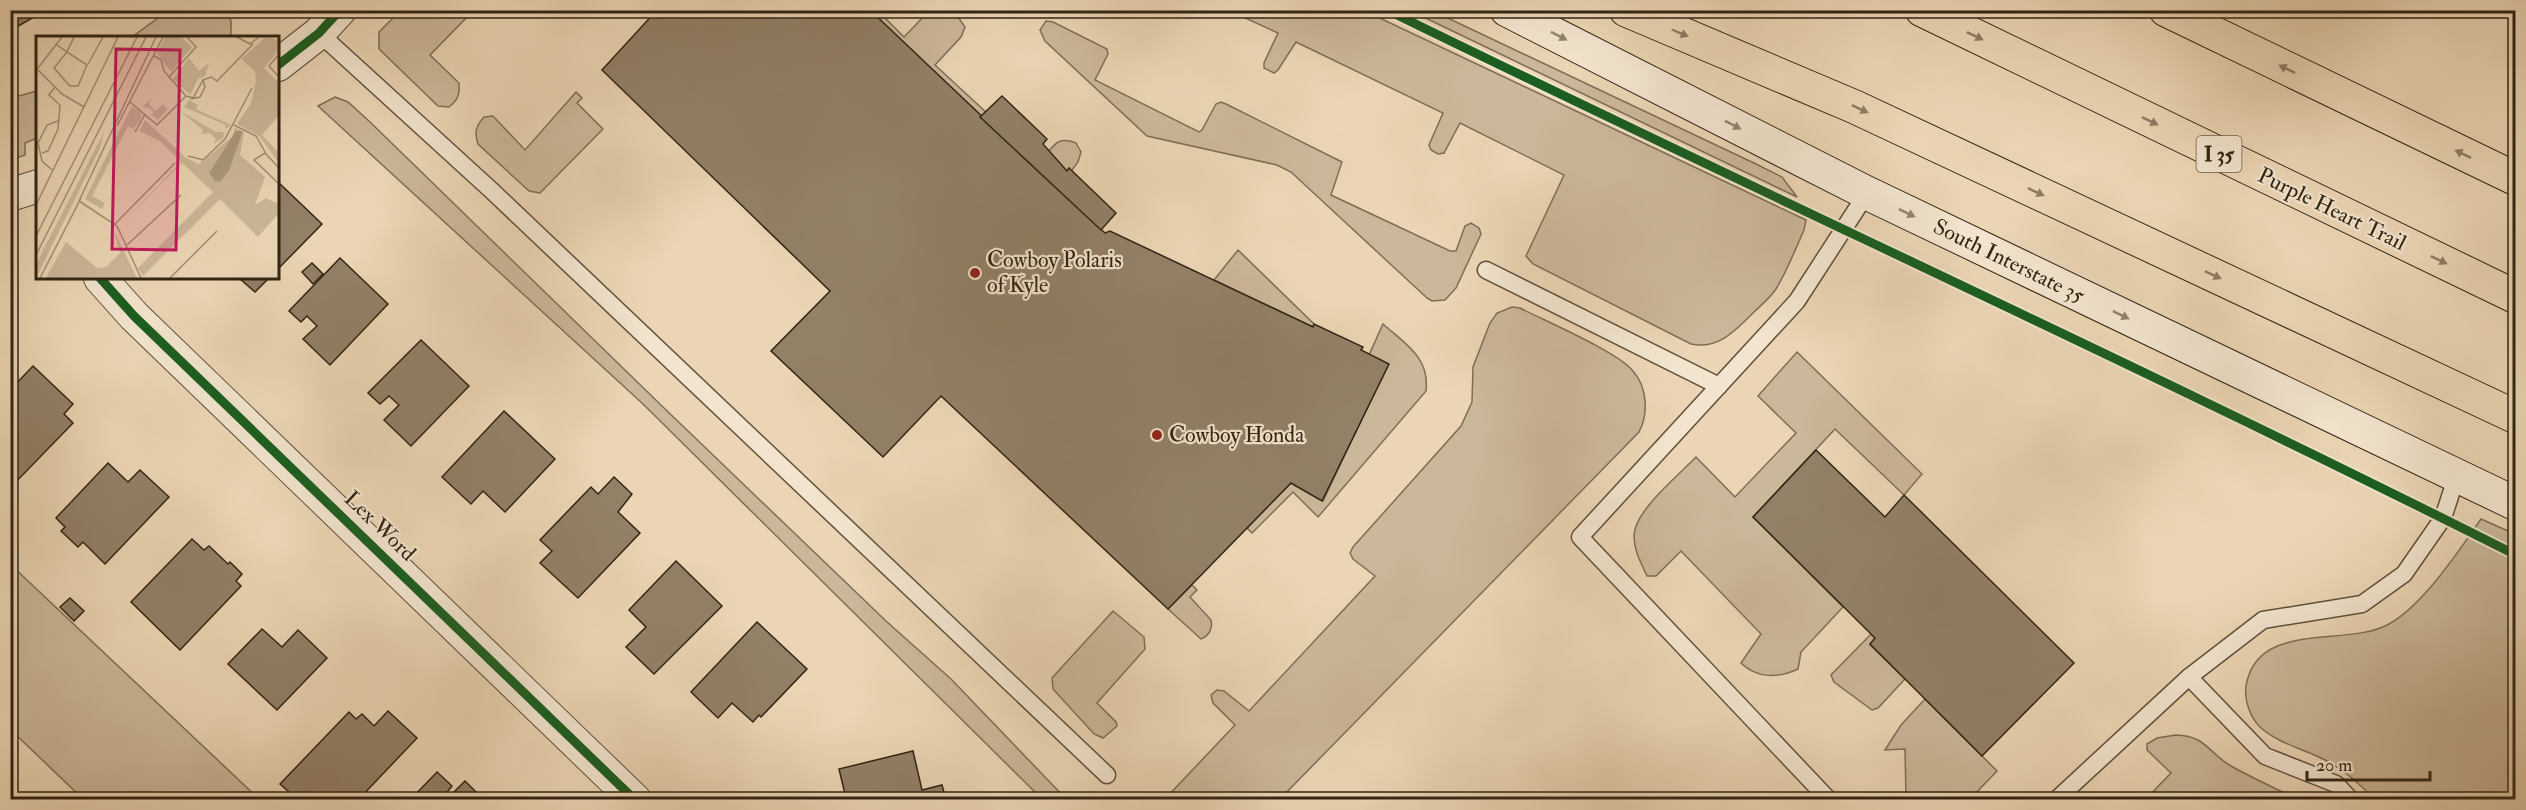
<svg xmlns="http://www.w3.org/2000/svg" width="2526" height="810" font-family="'IM FELL Double Pica',serif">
<rect width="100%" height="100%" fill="#ebd5b4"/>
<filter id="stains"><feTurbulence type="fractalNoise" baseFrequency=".00333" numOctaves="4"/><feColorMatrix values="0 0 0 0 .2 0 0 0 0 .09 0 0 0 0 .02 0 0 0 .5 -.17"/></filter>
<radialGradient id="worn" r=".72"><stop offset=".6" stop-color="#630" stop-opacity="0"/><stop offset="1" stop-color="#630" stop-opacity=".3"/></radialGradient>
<g fill="#cbb799" stroke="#7e6e56" stroke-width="1.5">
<polygon points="169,10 225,11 231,21 231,34 228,38 132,37"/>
<path d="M400,11H473L430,55L459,83C460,94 458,100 449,107L438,106L379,49V32Z"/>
<path d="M870,11H878L904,37L929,11H954L965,27L961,37L935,65L1040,162C1053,148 1055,135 1076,143L1081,152L1078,162L1058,189Z"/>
<path d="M1230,11H1365L1806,220L1804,230C1795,250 1787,271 1776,289C1770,298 1761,305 1754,312C1736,330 1718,350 1691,344L1533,264L1526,256L1564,175L1460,123L1444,153L1438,154L1431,150L1429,145L1443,113L1296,42L1278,70L1274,73L1264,68V63L1278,33Z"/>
<polygon points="1411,11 1433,11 1756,164 1782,177 1797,197"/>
<polygon points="1046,21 1053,22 1107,49 1108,54 1095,80 1199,132 1202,130 1216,104 1221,102 1226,104 1342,162 1331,195 1450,251 1456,251 1465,226 1471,223 1479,228 1481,234 1456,288 1445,300 1432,301 1427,298 1291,172 1277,165 1147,136 1045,41 1040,30"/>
<polygon points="37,91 37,138 25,143 25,155 11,160 11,98"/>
<path d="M576,92L582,98L577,103L603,129L540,193L529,191L478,144C474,132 476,126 484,117L493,116L525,150Z"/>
<polygon points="335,97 348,102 370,122 663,407 886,621 951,679 1066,799 1042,799 643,404 318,106"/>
<polygon points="1238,250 1314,324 1313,327 1214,280"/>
<path d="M1512,307L1520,308C1545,321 1618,352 1633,371C1647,387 1649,413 1639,432L1280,799H1165L1235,725L1213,703L1211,695L1217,690L1224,691L1249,711L1375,576L1353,559L1350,553L1353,547L1461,426L1472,402L1473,367L1490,323L1497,313Z"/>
<path d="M1383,324C1405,344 1430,357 1426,391L1318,517L1293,492L1252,533L1247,528L1291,483L1323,501L1388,364L1369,355Z"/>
<path d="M1797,352L1922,474L1904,495L1835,429L1753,517L1843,607L1801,652L1798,669C1779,678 1757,679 1741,663L1761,634L1681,551L1656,576H1647C1641,563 1634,551 1634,536C1634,511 1679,475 1696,457L1735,497L1796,433L1758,396Z"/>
<path d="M2481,519L2515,534V799H2375C2358,783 2342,768 2321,758C2302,749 2276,742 2260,727C2250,717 2244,700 2246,686C2257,619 2347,648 2389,624C2423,605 2459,551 2481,519Z"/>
<polygon points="10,565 11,565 259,799 83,799 11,730"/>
<path d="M1192,585L1197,590L1190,597L1211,620C1213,628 1209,636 1201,639L1168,609Z"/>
<polygon points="1113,611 1144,637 1145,649 1097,703 1116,722 1117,726 1103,738 1094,734 1053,689 1052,678"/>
<polygon points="1871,634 1875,638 1870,645 1905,679 1878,708 1872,710 1834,682 1831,675"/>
<polygon points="1925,699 1997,771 1970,799 1886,799 1888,796 1906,796 1905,749 1885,750 1901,725"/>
<path d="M2176,735C2207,736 2208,753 2231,766C2252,778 2275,788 2297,799H2146L2171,773L2147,750V744L2157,738Z"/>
</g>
<g fill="#928067" stroke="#312413" stroke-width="1.5">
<polygon points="10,10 46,10 10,31"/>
<polygon points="657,10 870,10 1105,233 1110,231 1313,327 1314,324 1363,347 1361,350 1389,364 1322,501 1291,483 1168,609 941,396 883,457 771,351 830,291 602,70"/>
<polygon points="1002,96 1047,139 1043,144 1067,171 1069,168 1116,213 1101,230 980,117"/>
<polygon points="278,182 322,224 278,269"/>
<polygon points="340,258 388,304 330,365 303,339 317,326 307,316 301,322 289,311"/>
<polygon points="312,263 323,274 313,284 302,272"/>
<polygon points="239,278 269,278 255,292"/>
<polygon points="421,340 469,386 411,446 384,420 399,405 389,396 380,404 368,393"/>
<polygon points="33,366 73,404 64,414 73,423 10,488 10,390"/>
<polygon points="504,411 555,459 505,512 483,491 471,504 442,477"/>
<polygon points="1816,450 1885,517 1904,495 2074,663 1982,756 1870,644 1875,638 1753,517"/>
<polygon points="108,463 128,482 140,470 169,497 105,564 83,542 78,547 61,531 65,527 56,518"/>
<polygon points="614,477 632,494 618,512 640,533 578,598 540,563 552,551 540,540 591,487 598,494"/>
<polygon points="192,539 204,550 209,546 228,564 230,562 242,574 236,581 241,586 180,650 131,602"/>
<polygon points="676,561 722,606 654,674 626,647 646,627 629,610"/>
<polygon points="70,598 84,611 74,621 60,607"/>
<polygon points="757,622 807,669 761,717 759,715 753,722 732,703 718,718 691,692"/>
<polygon points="262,629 282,647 298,630 327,658 277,710 228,664"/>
<polygon points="388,711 417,738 358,800 309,800 302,793 297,799 280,784 349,712 356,719 362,714 374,726"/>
<polygon points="913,751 922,790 942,785 946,800 840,800 846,798 839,769"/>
<polygon points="437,772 452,786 447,792 450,796 465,781 484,800 410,800"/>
</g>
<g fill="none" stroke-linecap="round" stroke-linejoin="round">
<g stroke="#60503b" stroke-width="19">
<g id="lane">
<polyline points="319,33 491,190 1107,775"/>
<polyline points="1486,270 1719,386"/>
<polyline points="2189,677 2265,756 2336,784 2351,800"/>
<polyline points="1829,800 1580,537 1797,301 1867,193"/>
<polyline points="2056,800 2189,677 2263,620 2362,604 2404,574 2443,518 2457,475"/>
</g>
</g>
<g stroke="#60503b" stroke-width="34">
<g id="street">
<polyline points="278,65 319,33 340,10"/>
<polyline points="10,195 38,186"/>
<polyline points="100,278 134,316 635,800"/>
</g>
</g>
<g stroke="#312413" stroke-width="35">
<polyline id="secondary" points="1507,10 1867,193 2516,504"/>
</g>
<g stroke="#312413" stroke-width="35">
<g id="highway">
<polyline points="1626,10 1855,107 2516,417"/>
<polyline points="1922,10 2516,297"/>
<polyline points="2166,10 2516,179"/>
</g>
</g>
<use href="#lane" stroke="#f2e4ce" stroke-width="16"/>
<use href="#street" stroke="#f2e4ce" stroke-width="32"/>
<use href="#secondary" stroke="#f2e4ce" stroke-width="33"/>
<use href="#highway" stroke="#ebd5b4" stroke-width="33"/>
<g stroke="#f2e4ce" stroke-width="13">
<g id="cycleway">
<path d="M1387,10C1762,194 2143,367 2516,555"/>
<polyline points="278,65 319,33 340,10"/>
<polyline points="100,278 134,316 635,800"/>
</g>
</g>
<use href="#cycleway" stroke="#1b5e20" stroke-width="9"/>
</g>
<defs><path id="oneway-solid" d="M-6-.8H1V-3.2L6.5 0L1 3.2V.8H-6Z" transform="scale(1.5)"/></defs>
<g fill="#8e7c64">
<use href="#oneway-solid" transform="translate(1680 33) rotate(23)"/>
<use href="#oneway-solid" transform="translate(1975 36) rotate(26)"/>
<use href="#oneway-solid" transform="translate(2287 69) rotate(-154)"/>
<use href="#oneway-solid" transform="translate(1860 109) rotate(25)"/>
<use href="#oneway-solid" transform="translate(2150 121) rotate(26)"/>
<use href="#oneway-solid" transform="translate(2463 154) rotate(-154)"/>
<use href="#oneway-solid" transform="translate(2036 192) rotate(25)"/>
<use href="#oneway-solid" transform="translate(2439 260) rotate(26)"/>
<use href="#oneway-solid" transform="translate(2213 275) rotate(25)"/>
</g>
<g fill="#928470">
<use href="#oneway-solid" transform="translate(1559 36) rotate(27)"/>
<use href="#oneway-solid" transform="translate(1733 125) rotate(27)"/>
<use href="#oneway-solid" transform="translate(1907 213) rotate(26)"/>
<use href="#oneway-solid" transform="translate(2121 315) rotate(26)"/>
</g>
<g fill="#8f2418" stroke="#f2e4ce" stroke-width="2">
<circle cx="975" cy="273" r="6"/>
<circle cx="1157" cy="435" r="6"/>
</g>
<g text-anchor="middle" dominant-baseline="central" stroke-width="4.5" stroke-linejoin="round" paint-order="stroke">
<rect fill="#f2e4ce" stroke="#6b5e4b" stroke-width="1.5" x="2196.5" y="136" width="45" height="36" rx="4.5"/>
<g font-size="21" font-weight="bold" fill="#312413">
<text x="2219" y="154">I 35</text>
</g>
<g font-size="22" fill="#312413" stroke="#f2e4ce">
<text transform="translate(2332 209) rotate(26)">Purple Heart Trail</text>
<text transform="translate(2009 261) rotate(26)">South Interstate 35</text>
<text transform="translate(380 526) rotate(44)">Lex Word</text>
</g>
<g font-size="22" fill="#312413" stroke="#f2e4ce" text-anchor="start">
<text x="987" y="260">Cowboy Polaris<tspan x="987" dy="25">of Kyle</tspan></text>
<text x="1169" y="435">Cowboy Honda</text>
</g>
</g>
<g transform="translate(36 36)">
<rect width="243" height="243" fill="#ebd5b4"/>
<path d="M129,1H145L156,11L135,36L121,17ZM230,1L243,4V14L228,32L243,47V79L226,99L243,117V127L223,100L201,88L215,67L220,45L219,35L205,23ZM153,22L163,35L173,27L169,40L162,43L154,59L137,43ZM116,62L113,68L119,75L127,68L132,73L122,84L115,79L118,76L113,72L106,71ZM153,64L162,69L160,73L195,89L189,93L190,89L148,71ZM96,70L105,77V82L98,93L92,90L56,160L69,167L66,173L49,163ZM143,74L180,96H187L188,101L177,108L180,103L174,97L166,98L167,94ZM109,84L149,121L163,128L196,101L199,92L208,96L204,119L229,141L219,169L230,162L243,168V177L222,201L184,163L107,240L102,232L177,156L146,127L85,188L145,126L124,105L103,95ZM200,96H207L185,145L173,137ZM68,96L64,112L0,242V228ZM78,195L101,242H10L30,206L61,232L70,231L84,217Z" fill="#cbb799" fill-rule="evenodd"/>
<path d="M200,95H207L193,134L185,145L180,146L173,137Z" fill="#ac997d"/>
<path fill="none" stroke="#a18e74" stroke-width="1.5" d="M201,1L214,8L223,1M21,9L31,16L18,32L34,50H42L51,29L31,16L38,1M243,18L233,30L243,41M117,19L125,24L128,35L150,60L157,62L167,44L175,41L181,45L217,8M52,28L67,1M0,32L26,58L48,71M2,32L26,1M133,41L160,11L151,1M155,63L164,61L169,51L167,44M94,66L121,89L150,60M198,89L220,100L229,116M81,90L127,1M99,96L109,78M6,117L12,115L22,93L24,69L13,59L19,51M152,120L167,124L189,103L216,52M243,132L229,117L218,124L243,148M16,134L6,125L2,107L11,89L22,85M43,165L81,190L105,242M43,165L120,1M0,169L82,1M79,188L139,127M0,200L101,1M91,209L145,159M0,219L110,1M4,242L45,162M134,242L181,195"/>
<path fill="#c2185b" fill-opacity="0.15" stroke="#c2185b" stroke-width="3" d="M80,13L144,14L140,214L76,213Z"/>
<rect width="243" height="243" fill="none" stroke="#312413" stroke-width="3"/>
</g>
<rect width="2526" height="810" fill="none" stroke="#ebd5b4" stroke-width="36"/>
<rect x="12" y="12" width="2502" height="786" fill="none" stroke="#312413" stroke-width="3"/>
<rect x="18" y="18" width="2490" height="774" fill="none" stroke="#312413" stroke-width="1.5"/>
<path d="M2307 771v9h123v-9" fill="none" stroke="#312413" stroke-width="3"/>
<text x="2316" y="771" font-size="18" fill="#312413" stroke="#f2e4ce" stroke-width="4.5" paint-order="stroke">20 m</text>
<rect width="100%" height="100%" filter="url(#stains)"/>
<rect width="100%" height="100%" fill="url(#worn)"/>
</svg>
